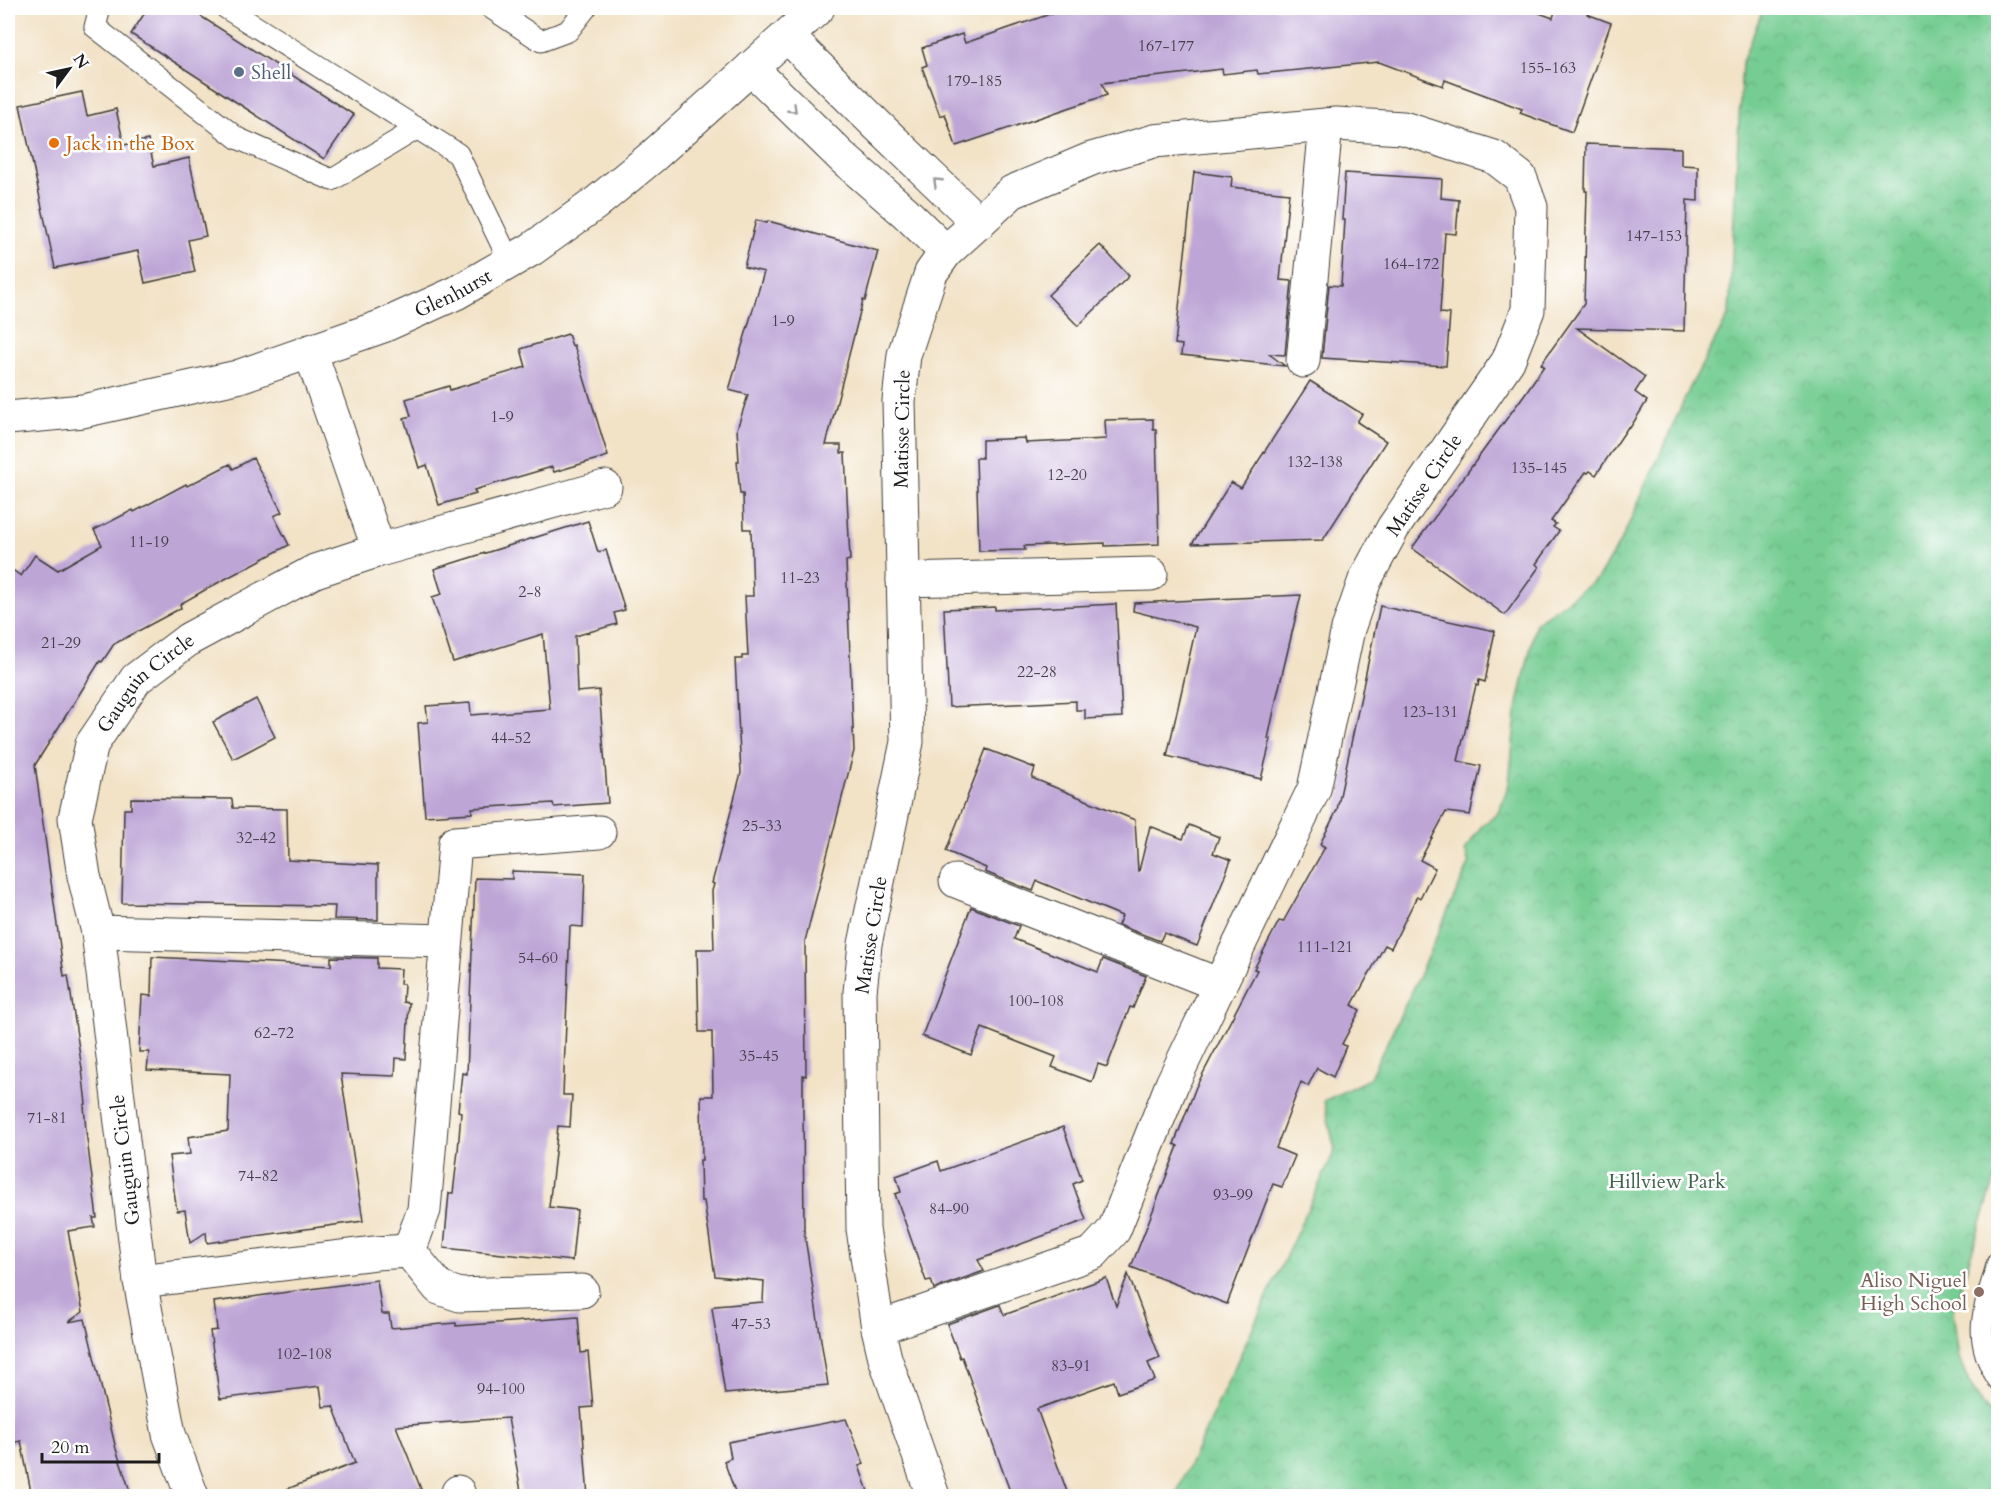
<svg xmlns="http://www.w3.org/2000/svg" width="2006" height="1504" font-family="Cardo,serif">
<defs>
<pattern id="park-crowns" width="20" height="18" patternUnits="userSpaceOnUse" patternTransform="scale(1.5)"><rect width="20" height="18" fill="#76cd93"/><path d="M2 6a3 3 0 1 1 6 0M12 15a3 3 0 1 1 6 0" fill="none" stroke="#66af7e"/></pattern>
</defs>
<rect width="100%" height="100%" fill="#fff"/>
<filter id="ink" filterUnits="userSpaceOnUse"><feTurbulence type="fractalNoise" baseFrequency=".0167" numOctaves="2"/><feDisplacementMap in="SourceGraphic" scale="12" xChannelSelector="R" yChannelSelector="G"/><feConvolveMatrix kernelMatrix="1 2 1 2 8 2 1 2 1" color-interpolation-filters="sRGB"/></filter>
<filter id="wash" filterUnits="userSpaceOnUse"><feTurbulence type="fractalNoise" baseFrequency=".008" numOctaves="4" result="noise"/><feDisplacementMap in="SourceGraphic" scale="24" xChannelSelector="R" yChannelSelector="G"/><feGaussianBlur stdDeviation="1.35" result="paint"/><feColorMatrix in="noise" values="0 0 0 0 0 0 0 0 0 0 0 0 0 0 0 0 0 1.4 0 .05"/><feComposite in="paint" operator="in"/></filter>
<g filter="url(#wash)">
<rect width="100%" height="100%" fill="#f2e2c6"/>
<polygon fill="url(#park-crowns)" stroke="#497458" stroke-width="1.5" points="1770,8 1998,8 1998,1170 1953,1311 1959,1358 1969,1383 1998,1427 1998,1496 1175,1496 1335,1150 1324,1101 1369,1079 1413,989 1469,864 1465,850 1481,827 1498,813 1509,784 1516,713 1536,623 1598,578 1622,539 1690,387 1729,314 1742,62 1762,12"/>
<g id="blocks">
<g fill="#bda5d6">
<polygon points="148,8 188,8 354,115 324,159 131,34"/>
<polygon points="1068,8 1525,8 1553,18 1556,8 1589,8 1587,14 1611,23 1572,132 1520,113 1522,109 1445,80 1443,86 1379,62 1258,74 1257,70 1223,74 1222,69 1102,83 1107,95 956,146 945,114 940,116 922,67 927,65 922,48 962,34 965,43"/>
<polygon points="82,92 87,116 116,109 124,145 148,140 154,166 189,158 206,236 188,240 195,272 145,283 138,251 55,268 20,105"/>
<polygon points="1586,144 1681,148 1681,165 1698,166 1698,201 1687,200 1684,331 1577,328 1645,377 1635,392 1647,401 1630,428 1628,427 1596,475 1590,471 1588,473 1586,472 1551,521 1556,524 1553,527 1559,531 1536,564 1539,567 1505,615 1412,548 1524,395 1544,366 1541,364 1584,304 1587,191 1585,191"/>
<polygon points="1194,172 1232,177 1231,187 1289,193 1280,280 1292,281 1285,355 1269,354 1285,366 1181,355 1182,345 1175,344"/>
<polygon points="1345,173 1442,179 1441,198 1459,200 1456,234 1445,233 1440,313 1450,314 1446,366 1322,358 1329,285 1341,286 1345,220 1342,220"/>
<polygon points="756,220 767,223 768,221 878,251 865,301 863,300 826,445 841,445 841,453 845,453 850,560 846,561 854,751 805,941 806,1076 803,1075 803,1111 804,1231 828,1385 725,1394 712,1308 715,1306 763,1302 764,1281 715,1276 704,1201 701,1201 700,1160 702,1160 701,1096 713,1096 712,1032 699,1032 697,949 714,949 712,891 714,884 712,883 741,773 735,659 742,659 742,656 748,656 745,596 753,596 751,529 744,529 743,494 740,494 737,461 739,461 737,429 748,395 729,390 764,272 744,267"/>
<polygon points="1100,245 1129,276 1078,326 1048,295"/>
<polygon points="568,334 572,346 574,345 608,456 554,472 552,467 474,490 476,494 439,505 427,465 419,468 404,418 411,416 406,399 449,386 450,390 526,367 521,349"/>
<polygon points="1310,381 1362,414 1357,422 1386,441 1323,540 1192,544 1231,482 1241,488"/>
<polygon points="1153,419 1153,429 1156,429 1159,544 1105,546 1105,543 1024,546 1025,550 979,551 976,458 982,458 982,440 1025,438 1026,443 1106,439 1105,420"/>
<polygon points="253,458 282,512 274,516 289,545 212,586 180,604 181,608 114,644 102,662 100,661 35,765 64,976 68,975 82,1069 86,1104 84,1105 86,1131 97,1218 93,1218 95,1227 68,1231 83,1312 68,1322 85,1319 116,1449 132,1497 32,1497 21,1441 8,1444 8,567 21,576 35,555 58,570 102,545 94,530 133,510 134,512 186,484 187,486 230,464 233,469"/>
<polygon points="588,521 598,552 606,550 625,610 614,613 617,624 575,636 577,692 599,690 608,803 554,807 553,803 472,808 472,813 425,816 418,723 428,722 426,706 470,703 471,715 550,709 543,634 453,662 432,597 442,594 434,569"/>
<polygon points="1301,595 1277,696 1268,739 1271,739 1261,779 1167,756 1196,627 1133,611 1134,603"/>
<polygon points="1116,604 1122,717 1085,719 1085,710 1076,710 1076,701 949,707 944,609 995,607 995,610"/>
<polygon points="1380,606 1495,631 1485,682 1479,680 1478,686 1476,685 1458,761 1481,766 1470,815 1446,812 1420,860 1435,868 1420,898 1417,896 1391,948 1385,945 1352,1005 1360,1010 1342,1044 1346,1046 1333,1077 1317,1068 1308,1086 1301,1082 1276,1148 1295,1156 1282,1187 1273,1184 1227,1304 1131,1267 1178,1146 1174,1144 1196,1087 1257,970 1254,969 1279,921 1283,922 1325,847 1320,844 1337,810"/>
<polygon points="256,699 275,737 233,759 213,722"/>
<polygon points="986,749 1035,768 1032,778 1135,820 1138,871 1139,871 1150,826 1183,839 1189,825 1219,837 1213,853 1231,860 1197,946 1164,933 1160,941 1118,925 1122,916 1037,881 1033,891 985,872 986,868 946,851"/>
<polygon points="131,798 232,799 233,808 287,809 288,860 378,865 378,920 334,919 335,906 122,903 124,809 131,809"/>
<polygon points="512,871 585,874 583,927 570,926 563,1095 572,1095 570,1127 558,1126 549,1207 577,1210 572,1261 444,1248 449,1193 453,1193 458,1151 461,1112 458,1111 462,1073 467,1074 475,878 512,879"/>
<polygon points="971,907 1019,926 1014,939 1098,972 1103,959 1146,976 1133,1008 1130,1007 1107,1067 1098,1064 1092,1082 1052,1067 1056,1057 982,1028 971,1055 922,1036"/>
<polygon points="152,957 331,966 331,957 377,958 377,968 401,969 400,984 404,984 403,1002 409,1003 406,1059 396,1058 395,1076 341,1074 363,1221 207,1243 206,1232 190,1243 185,1210 177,1211 169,1156 190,1154 188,1137 228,1131 230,1074 147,1070 149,1052 139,1052 142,995 151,996"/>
<polygon points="1063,1127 1082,1180 1073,1184 1086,1220 978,1260 984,1271 934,1289 931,1280 926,1281 895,1194 901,1192 896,1176 938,1161 941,1171"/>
<polygon points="1128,1274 1160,1358 1148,1363 1155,1380 1118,1393 1114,1381 1037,1409 1069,1497 1012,1497 962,1357 960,1358 947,1324 1000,1305 1004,1315 1106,1278 1116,1306"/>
<polygon points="377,1280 382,1314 389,1314 391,1328 456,1323 456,1326 578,1317 581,1353 588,1352 593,1407 581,1408 588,1497 522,1497 508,1418 396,1426 421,1489 401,1497 274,1497 274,1494 355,1463 333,1406 323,1407 320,1386 220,1399 210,1331 217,1330 214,1302"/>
<polygon points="846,1419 864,1464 859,1466 870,1497 737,1497 724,1461 731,1458 728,1442"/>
</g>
</g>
</g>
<g filter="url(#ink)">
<use href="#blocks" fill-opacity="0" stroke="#3c3a36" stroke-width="1.5"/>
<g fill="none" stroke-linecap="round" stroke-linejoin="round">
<g stroke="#3c3a36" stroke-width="23">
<g id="service">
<polyline points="100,8 95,27 237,138 332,180 418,128"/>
<polyline points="226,8 458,154 510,262"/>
<polyline points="491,8 541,41 568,31 586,8"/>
<path d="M1998,1262C1985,1308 1970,1335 1998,1379"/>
</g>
</g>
<g stroke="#3c3a36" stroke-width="35">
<g id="minor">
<polyline points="787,36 877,125 979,223"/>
<polyline points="751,68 843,158 905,212 946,252"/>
<polygon points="1336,124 1403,128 1494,157 1520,177 1531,207 1528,310 1508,361 1393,528 1365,580 1348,629 1314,789 1172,1084 1114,1230 1093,1253 878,1328 863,1229 860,992 865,944 907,742 899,401 904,355 931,273 946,252 1012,192 1091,159 1154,141"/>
<polyline points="310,351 379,550"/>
<polyline points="1303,361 1326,125"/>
<polyline points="903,580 1151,574"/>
<polyline points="956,881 1220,985"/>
<polyline points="98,932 446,941"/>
<polyline points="409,1251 424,1210 455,843 599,832"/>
<polyline points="140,1281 375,1253 409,1251 439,1288 460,1295 582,1291"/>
<polyline points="878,1328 885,1358 933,1496"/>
<polyline points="458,1492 459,1496"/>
<path id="s1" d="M192,1496L169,1434L140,1281L98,932L84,876L75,818L92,744L136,679L189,639L315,571L379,550L605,487"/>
</g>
</g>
<g stroke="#3c3a36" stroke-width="35">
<g id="tertiary">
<path id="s2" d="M8,418L83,411L237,377L383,326L456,293L532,249L596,203L653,156L818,8"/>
</g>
</g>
<use href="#service" stroke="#fff" stroke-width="21"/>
<use href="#minor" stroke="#fff" stroke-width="33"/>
<use href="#tertiary" stroke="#fff" stroke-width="33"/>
</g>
<defs><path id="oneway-chevron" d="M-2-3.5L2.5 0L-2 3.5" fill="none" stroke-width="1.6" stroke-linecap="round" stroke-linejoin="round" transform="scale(1.5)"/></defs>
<g stroke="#999">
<use href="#oneway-chevron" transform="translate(793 109) rotate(44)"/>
<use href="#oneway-chevron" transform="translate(937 182) rotate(-136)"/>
</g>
</g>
<circle fill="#5c6f8a" stroke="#fff" stroke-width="2" cx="239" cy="72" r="6"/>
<circle fill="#e8710a" stroke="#fff" stroke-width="2" cx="54" cy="143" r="6"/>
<circle fill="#8d6e63" stroke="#fff" stroke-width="2" cx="1979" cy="1292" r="6"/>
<g text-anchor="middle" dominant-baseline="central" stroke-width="5" stroke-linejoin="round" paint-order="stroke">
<g font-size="16" fill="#443e4a">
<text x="1166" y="46">167-177</text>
<text x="1548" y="68">155-163</text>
<text x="974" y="81">179-185</text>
<text x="1654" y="236">147-153</text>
<text x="1411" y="264">164-172</text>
<text x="783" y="321">1-9</text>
<text x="502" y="417">1-9</text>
<text x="1315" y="462">132-138</text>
<text x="1539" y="468">135-145</text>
<text x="1067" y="475">12-20</text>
<text x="149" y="542">11-19</text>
<text x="800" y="578">11-23</text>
<text x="530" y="592">2-8</text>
<text x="61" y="643">21-29</text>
<text x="1037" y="672">22-28</text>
<text x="1430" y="712">123-131</text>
<text x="511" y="738">44-52</text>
<text x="762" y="826">25-33</text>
<text x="256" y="838">32-42</text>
<text x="1325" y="947">111-121</text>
<text x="538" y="958">54-60</text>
<text x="1036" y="1001">100-108</text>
<text x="274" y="1033">62-72</text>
<text x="759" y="1056">35-45</text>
<text x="47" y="1118">71-81</text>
<text x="258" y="1176">74-82</text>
<text x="1233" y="1195">93-99</text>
<text x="949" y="1209">84-90</text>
<text x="751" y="1324">47-53</text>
<text x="304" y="1354">102-108</text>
<text x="1071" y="1366">83-91</text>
<text x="501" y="1389">94-100</text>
</g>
<g font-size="20" fill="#4e5e75" stroke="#fff" text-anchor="start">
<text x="251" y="72">Shell</text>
</g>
<g font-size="20" fill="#c56008" stroke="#fff" text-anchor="start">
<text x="66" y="143">Jack in the Box</text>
</g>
<g font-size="20" fill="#1c1c1c" stroke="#fff">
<text stroke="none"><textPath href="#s2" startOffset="465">Glenhurst</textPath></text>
<text transform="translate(902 429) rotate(-89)">Matisse Circle</text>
<text transform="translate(1424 485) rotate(-56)">Matisse Circle</text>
<text stroke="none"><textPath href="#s1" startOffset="848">Gauguin Circle</textPath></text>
<text transform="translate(871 935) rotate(-81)">Matisse Circle</text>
<text transform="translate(125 1160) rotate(-97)">Gauguin Circle</text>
</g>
<g font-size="20" fill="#40634c" stroke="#fff">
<text x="1667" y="1181">Hillview Park</text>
</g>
<g font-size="20" fill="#785e54" stroke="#fff" text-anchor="end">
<text x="1967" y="1280">Aliso Niguel<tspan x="1967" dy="23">High School</tspan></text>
</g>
</g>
<rect width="2006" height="1504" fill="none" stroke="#fff" stroke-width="30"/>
<g transform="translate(69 69) rotate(57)" stroke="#ffffff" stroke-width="4.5" paint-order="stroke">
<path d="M0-4.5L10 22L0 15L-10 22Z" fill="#1c1c1c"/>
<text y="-9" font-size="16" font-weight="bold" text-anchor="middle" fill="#1c1c1c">N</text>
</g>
<path d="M42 1453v9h117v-9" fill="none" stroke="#1c1c1c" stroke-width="3"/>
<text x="51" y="1453" font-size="18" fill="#1c1c1c" stroke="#ffffff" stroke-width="4.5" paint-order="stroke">20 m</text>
</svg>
